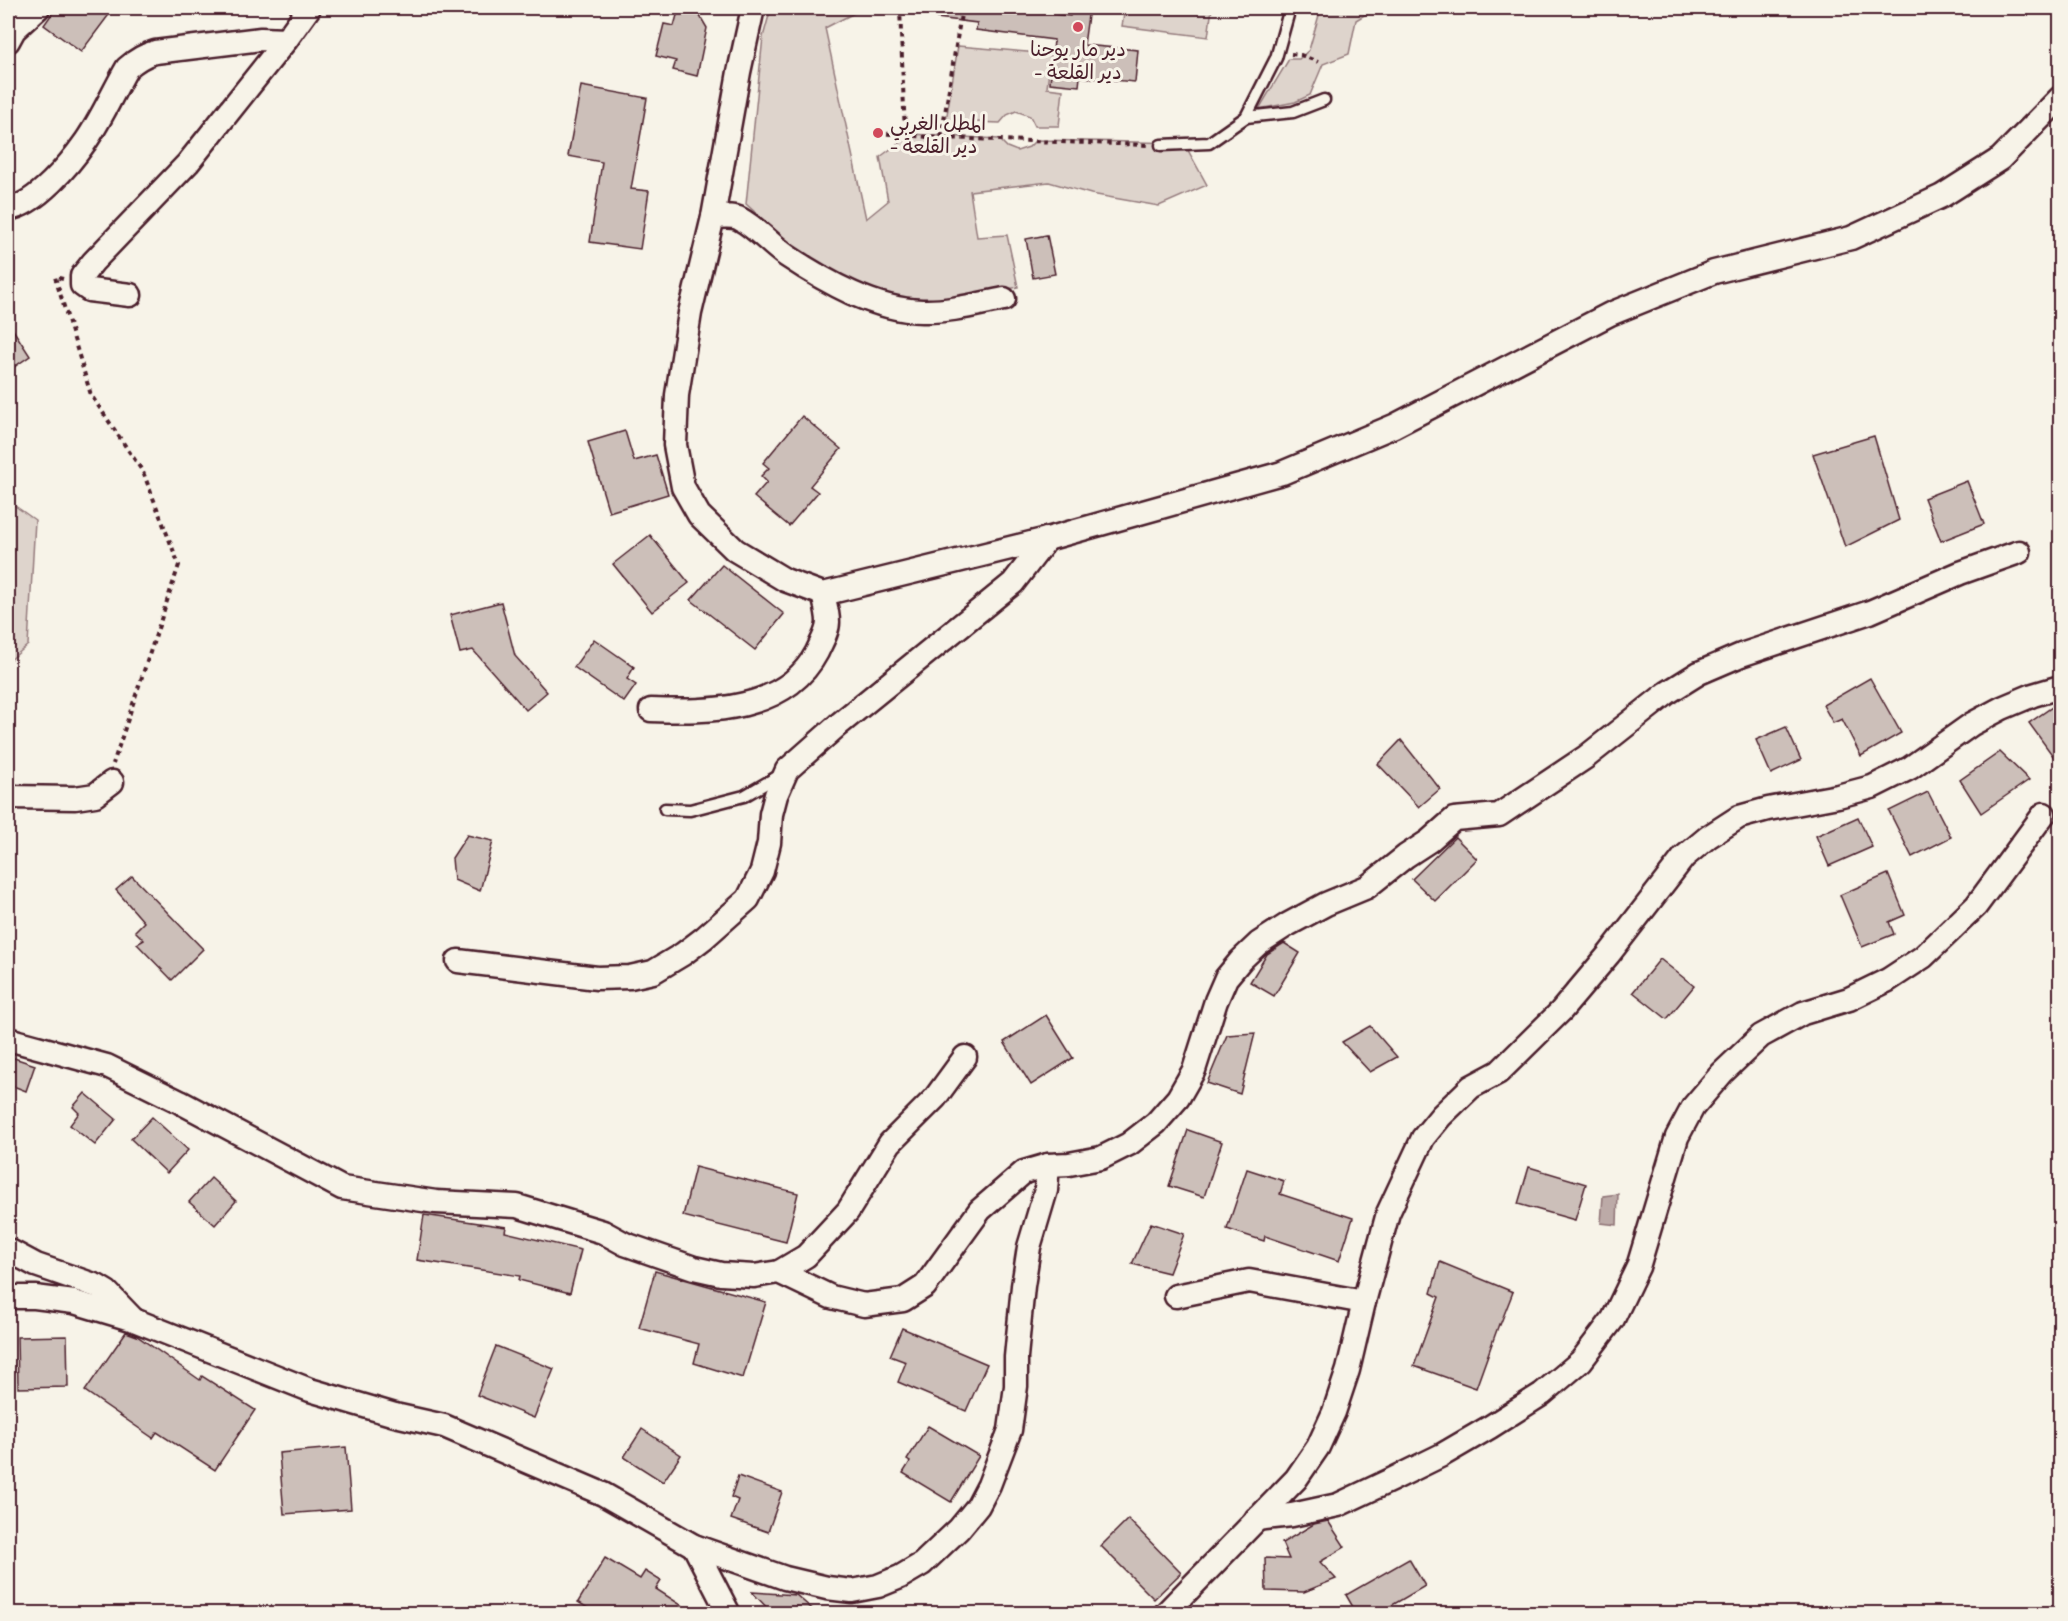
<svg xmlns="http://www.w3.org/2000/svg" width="2068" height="1621" font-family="'Patrick Hand','Playpen Sans Arabic',sans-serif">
<rect width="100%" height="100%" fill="#f7f3e8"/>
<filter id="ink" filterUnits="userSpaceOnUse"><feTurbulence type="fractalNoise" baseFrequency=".0167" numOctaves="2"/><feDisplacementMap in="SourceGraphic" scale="12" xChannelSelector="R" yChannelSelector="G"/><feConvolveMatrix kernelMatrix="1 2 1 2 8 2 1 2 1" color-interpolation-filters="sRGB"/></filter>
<g filter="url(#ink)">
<g fill="#ded4cc" stroke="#947a7c" stroke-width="1.5">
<polygon points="771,8 864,8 825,28 866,219 888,201 880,157 911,134 999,139 1007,147 1017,151 1029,147 1036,140 1184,143 1207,185 1159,206 1091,194 1049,182 970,191 977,237 1007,235 1018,287 933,305 891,301 813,264 746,204 763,37"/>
<polygon points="1125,8 1212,8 1208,37 1122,26"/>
<polygon points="1321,8 1376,8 1356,20 1349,54 1323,64 1310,95 1295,102 1259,109 1289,59 1299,59 1309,50"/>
<polygon points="958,46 1051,54 1047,88 1063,90 1059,126 1035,126 1030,116 1016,111 1007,115 1000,123 946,121"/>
<polygon points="8,501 35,520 28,645 8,662"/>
</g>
<polygon fill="#bcaaa7" stroke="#8e7275" stroke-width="1.5" points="1618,1194 1617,1225 1601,1223 1603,1196"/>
<g fill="#ccbfb9" stroke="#4a1f2b" stroke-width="1.5">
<polygon points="56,8 114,8 81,52 44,25"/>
<polygon points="679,8 697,11 707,28 697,76 673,70 676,61 656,56 664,24 674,26"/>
<polygon points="937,8 1000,8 1070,16 1071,8 1089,8 1084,45 1138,50 1135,82 1080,77 1079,86 1050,83 1054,40 976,30 977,23 937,18"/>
<polygon points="581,86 647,98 631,189 649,191 640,249 590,242 602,162 568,156"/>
<polygon points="1047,235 1055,274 1033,278 1026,239"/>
<polygon points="8,322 30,356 8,371"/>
<polygon points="802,416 841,449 810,486 818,492 789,526 754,497 767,482 761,476 769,468 763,463"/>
<polygon points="625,431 634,461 656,455 668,494 609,512 588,442"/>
<polygon points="1874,436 1899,520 1845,547 1813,454"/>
<polygon points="1967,481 1984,524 1941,541 1924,498"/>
<polygon points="650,535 689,583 652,612 613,564"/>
<polygon points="722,565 784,614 755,650 691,600"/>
<polygon points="501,602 515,656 547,692 526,710 473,650 460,653 450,615"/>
<polygon points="594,639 634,667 627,679 636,685 624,702 574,667"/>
<polygon points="1870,678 1901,733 1861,756 1842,719 1833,723 1823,705"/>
<polygon points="2061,701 2061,767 2029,723"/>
<polygon points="1786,727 1801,760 1771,774 1756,740"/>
<polygon points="1401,740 1440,789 1419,807 1378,764"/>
<polygon points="2000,752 2029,780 1981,813 1960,780"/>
<polygon points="1928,792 1951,837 1912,857 1889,811"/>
<polygon points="1858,817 1872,847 1829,866 1816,836"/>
<polygon points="467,835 493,841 480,891 454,880 452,858"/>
<polygon points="1455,837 1477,859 1435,901 1412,879"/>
<polygon points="1888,874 1905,915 1889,922 1894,934 1862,947 1840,895"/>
<polygon points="132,876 203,949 172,980 137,944 144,940 135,931 144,922 116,890"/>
<polygon points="1284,943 1300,953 1274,996 1250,982 1267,954"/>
<polygon points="1660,959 1694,986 1667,1019 1633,992"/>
<polygon points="1046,1015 1073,1058 1031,1085 1004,1042"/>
<polygon points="1370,1026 1397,1057 1370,1072 1342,1042"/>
<polygon points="1255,1033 1240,1094 1207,1083 1227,1035"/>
<polygon points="8,1056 35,1065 26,1091 8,1084"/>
<polygon points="85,1093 116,1119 95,1145 70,1125 79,1113 73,1107"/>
<polygon points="152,1117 188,1150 167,1173 131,1139"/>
<polygon points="1188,1130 1222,1142 1204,1197 1169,1186"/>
<polygon points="695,1167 798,1193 786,1242 683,1216"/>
<polygon points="1529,1167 1586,1184 1575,1220 1518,1204"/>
<polygon points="1247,1169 1284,1181 1280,1194 1353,1218 1339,1261 1265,1236 1264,1241 1227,1229"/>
<polygon points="211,1178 236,1201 215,1225 189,1202"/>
<polygon points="424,1215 506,1227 505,1232 581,1250 570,1293 519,1280 520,1276 417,1260"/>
<polygon points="1151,1223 1184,1234 1169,1273 1132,1264"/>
<polygon points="1440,1262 1513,1292 1500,1325 1499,1324 1476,1388 1414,1366 1439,1297 1431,1293"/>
<polygon points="655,1271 766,1302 743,1378 694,1363 699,1344 639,1328"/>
<polygon points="902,1328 987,1364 966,1411 898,1382 906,1362 890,1356"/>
<polygon points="126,1332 137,1336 200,1380 202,1376 255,1410 215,1470 157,1432 153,1438 85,1391"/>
<polygon points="67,1336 68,1387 18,1388 17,1337"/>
<polygon points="496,1346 554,1369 534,1418 477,1395"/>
<polygon points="928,1426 979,1456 951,1502 903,1473 910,1462 907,1460"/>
<polygon points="642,1429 681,1455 663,1482 624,1457"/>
<polygon points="346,1447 351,1509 284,1514 279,1453"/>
<polygon points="738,1476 782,1492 768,1532 731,1519 738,1500 731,1497"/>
<polygon points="1128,1519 1181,1573 1154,1599 1101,1546"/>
<polygon points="1328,1521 1345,1547 1320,1562 1336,1579 1304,1592 1266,1591 1265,1558 1289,1559 1282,1543 1314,1524"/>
<polygon points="605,1558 640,1579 645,1571 661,1581 656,1589 695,1614 597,1614 578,1602"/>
<polygon points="1409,1559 1425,1586 1377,1614 1357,1614 1346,1595"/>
<polygon points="752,1592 796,1595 818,1614 773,1614"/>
</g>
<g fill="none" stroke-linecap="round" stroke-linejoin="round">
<g stroke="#4a1f2b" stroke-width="15">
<g id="lane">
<polyline points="1246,117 1293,112 1324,100"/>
<polyline points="1161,145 1209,143 1246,117 1276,58 1290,8"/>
<polyline points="665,809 690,810 744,796 782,774"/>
</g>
</g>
<g stroke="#4a1f2b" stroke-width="27">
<g id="street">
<polyline points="753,8 739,72 713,217 690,313 677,395 675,445 683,487 699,515 735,550 785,580 823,594 1047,539 1282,473 1394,426 1610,314 1714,272 1851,238 1942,196 2000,159 2060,98"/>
<polyline points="8,41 14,30 38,8"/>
<path d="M8,209C36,205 70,164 86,141C102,118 113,92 127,68C136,60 144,55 155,52L261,39L286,40"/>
<path d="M713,217C721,217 733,215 740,219C757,228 771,245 787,256C826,282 875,310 922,311C949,312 978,304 1004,299"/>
<polyline points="130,295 89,290 82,285 82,276 93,262 188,163 286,40 309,8"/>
<path d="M651,710C710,712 785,712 817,652C821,643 828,632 828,622C828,613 825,603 823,594"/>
<polyline points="8,797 75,798 95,795 112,782"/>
<polyline points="458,961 597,978 630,977 653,972 683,954 704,938 748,899 762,871 769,843 771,814 776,795 787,770 838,725 1013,583 1047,539"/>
<polyline points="8,1039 107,1066 180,1102 342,1188 436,1202 517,1206 603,1232 625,1244 694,1268 721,1274 754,1276 779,1272 831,1297 864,1305 903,1300 925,1286 980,1210 1024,1172 1048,1165 1046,1190 1029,1247 1023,1286 1016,1357 1016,1386 1010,1430 989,1485 978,1506 959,1529 922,1564 900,1577 878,1586 852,1591 827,1588 785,1578 694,1546 603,1494 444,1426 395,1415 310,1390 134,1320 74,1302 35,1297 8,1297"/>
<polyline points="1048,1165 1069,1164 1101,1158 1129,1144 1156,1123 1178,1098 1194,1070 1216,1001 1226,978 1241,960 1259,943 1287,925 1326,904 1367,887 1406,856 1429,841 1454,819 1499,815 1586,757 1667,693 1699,673 1741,655 1870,612 1960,573 2019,552"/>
<polyline points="8,1250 36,1265 97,1286 107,1292 133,1319"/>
<polyline points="779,1272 806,1256 848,1211 890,1143 935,1098 965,1057"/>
<polyline points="1176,1296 1249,1281 1364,1302"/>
<polyline points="1256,1519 1292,1515 1338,1505 1391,1480 1442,1455 1490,1427 1542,1394 1581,1361 1613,1319 1638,1267 1677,1137 1693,1107 1722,1073 1761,1036 1803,1013 1849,999 1888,980 1923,957 1976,906 2044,814"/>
<polyline points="694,1546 729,1614"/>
<polyline points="1165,1614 1296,1479 1318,1447 1334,1412 1348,1370 1364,1302 1388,1213 1423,1138 1441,1116 1471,1087 1499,1072 1561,1011 1609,954 1684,857 1708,837 1739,817 1768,809 1838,796 1872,787 1910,768 1972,724 2002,708 2033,695 2060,687"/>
</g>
</g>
<g stroke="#4a1f2b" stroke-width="4" stroke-dasharray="4.5 4.5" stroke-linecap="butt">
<polyline points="900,8 905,135"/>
<polyline points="962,8 941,138 1148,145"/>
<polyline points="1291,54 1301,55 1318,62"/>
<polyline points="878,133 941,138"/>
<polyline points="63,279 55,277 91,395 143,472 179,565 113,764"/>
</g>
<use href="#lane" stroke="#f7f3e8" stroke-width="10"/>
<use href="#street" stroke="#f7f3e8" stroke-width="22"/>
</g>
</g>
<g fill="#d1495b" stroke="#f7f3e8" stroke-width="2">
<circle cx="1078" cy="27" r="6"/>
<circle cx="878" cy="133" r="6"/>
</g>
<g text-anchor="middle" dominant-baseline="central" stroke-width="6" stroke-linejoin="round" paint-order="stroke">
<g font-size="20" fill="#4a1f2b" stroke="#f7f3e8">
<text x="1078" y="48">دير مار يوحنا<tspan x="1078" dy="23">- دير القلعة</tspan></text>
<text x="890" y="122" text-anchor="start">المطل الغربي<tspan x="890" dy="23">- دير القلعة</tspan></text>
</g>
</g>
<rect width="2068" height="1621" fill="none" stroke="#f7f3e8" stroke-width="30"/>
<rect x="15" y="15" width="2038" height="1591" fill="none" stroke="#4a1f2b" stroke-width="2" filter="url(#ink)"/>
</svg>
